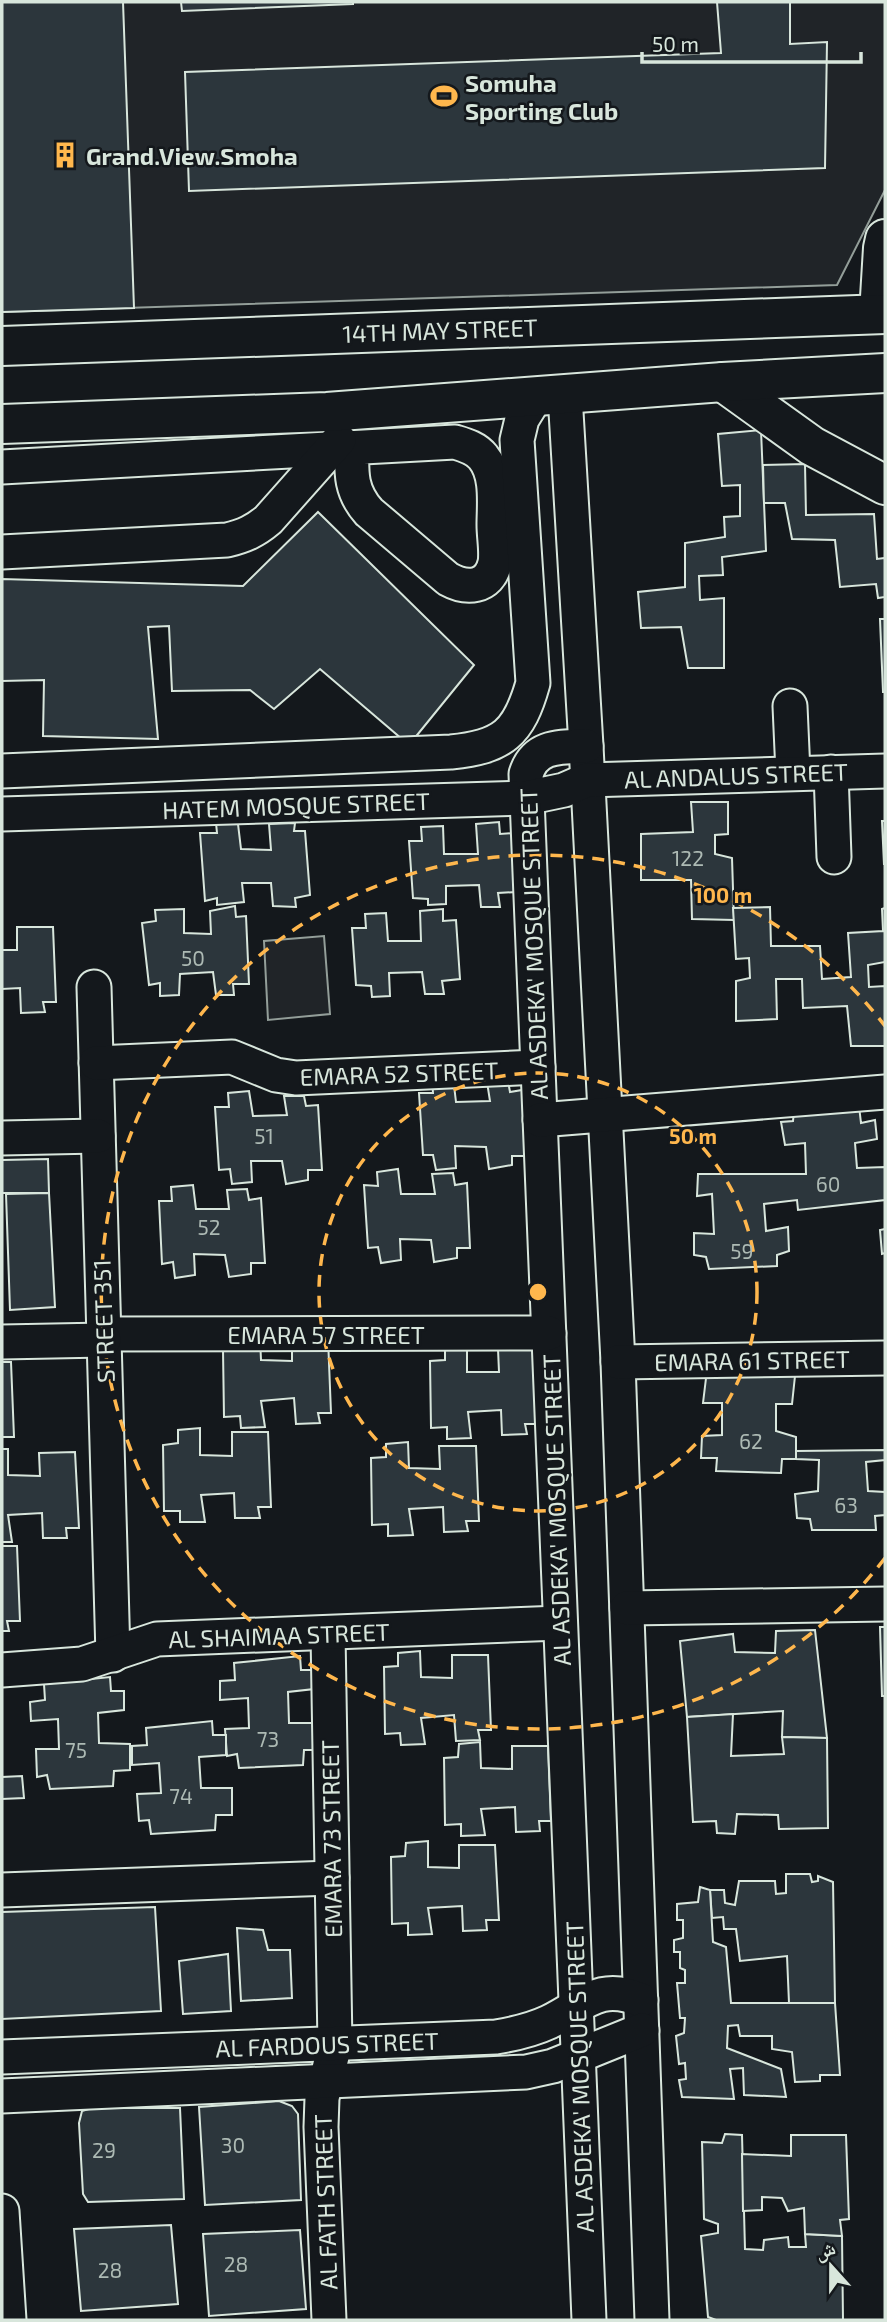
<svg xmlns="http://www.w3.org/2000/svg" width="887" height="2322" font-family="'Exo 2','Noto Naskh Arabic',sans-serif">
<rect width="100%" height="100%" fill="#14181c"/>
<g fill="#202428" stroke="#939e99" stroke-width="2">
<polygon points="2,2 885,2 885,190 837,285 2,312"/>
<polygon points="324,936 330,1014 268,1020 264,941"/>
</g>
<g fill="#2c363c" stroke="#d8e6dc" stroke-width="2">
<polygon points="2,2 123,2 134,308 2,312"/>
<polygon points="181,2 353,2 353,4 182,11"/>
<polygon points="717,2 790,2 790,44 827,42 825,168 189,191 185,72 721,53"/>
<polygon points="761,430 766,551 722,557 723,575 699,576 700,600 724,598 724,668 688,668 681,627 641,628 638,592 685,587 685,543 725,537 724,517 740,516 740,485 722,486 718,434"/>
<polygon points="805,464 806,515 874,514 877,559 885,558 885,597 878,598 876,584 840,587 835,540 792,539 785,503 764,503 763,465"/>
<polygon points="318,512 474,665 409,745 320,669 274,709 250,690 172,691 169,626 148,627 158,739 43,736 44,680 2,681 2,579 243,586"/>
<polygon points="880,619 885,619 885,692 883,692"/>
<polygon points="691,802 728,802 728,834 715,835 715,854 732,858 734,920 692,919 691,880 641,880 641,834 693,832"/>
<polygon points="882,821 885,821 884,865"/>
<polygon points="499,822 500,834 513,833 517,892 498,893 500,907 481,907 479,885 446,886 446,904 428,905 428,899 413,898 409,841 422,841 421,827 443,826 444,854 478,854 476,824"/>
<polygon points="216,823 238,824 241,849 271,850 269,824 295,823 294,831 305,831 310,895 295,898 296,907 273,906 271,883 242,883 244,902 217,905 217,898 205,901 200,833 217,833"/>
<polygon points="235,906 236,917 246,916 249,984 233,984 234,995 216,995 213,972 180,974 179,995 160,996 160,983 149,985 142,923 156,921 155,910 184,909 184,933 211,934 210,911"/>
<polygon points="770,907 771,946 820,946 822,979 851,977 848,933 883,931 882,909 885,908 885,962 868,965 869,987 885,986 885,1046 851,1046 847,1006 803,1008 802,979 776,979 777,1019 736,1021 736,981 750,978 749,958 736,959 733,908"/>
<polygon points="443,909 443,921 456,920 460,979 442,981 444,994 425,994 422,972 389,973 390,996 372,997 371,986 356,985 352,928 366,928 365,914 386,913 388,941 421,941 420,911"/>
<polygon points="17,927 53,927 56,1002 43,1002 45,1012 21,1013 20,988 2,989 2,950 17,950"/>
<polygon points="453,1077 456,1102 490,1101 487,1082 508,1081 510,1092 522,1090 525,1156 512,1156 512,1165 489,1169 486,1147 455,1146 456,1168 436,1170 433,1155 423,1155 419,1093 433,1093 432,1079"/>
<polygon points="249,1091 253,1116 287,1115 284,1096 304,1096 306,1106 318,1105 322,1170 308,1170 308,1180 286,1184 282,1161 251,1161 252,1182 232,1184 230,1169 219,1170 215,1107 229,1107 228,1093"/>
<polygon points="859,1106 861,1123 875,1120 877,1139 855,1143 857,1168 885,1167 885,1200 798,1210 797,1200 764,1204 766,1231 788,1227 789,1251 777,1255 777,1266 709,1269 706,1257 694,1255 694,1233 714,1234 712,1194 697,1196 698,1174 806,1174 805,1143 785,1145 781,1122 793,1121 794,1111"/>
<polygon points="48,1159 49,1193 2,1193 2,1160"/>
<polygon points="398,1169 401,1194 435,1194 432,1174 453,1173 455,1185 467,1183 470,1248 457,1248 457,1258 434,1262 431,1240 400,1239 401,1260 381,1263 378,1247 368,1248 364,1185 378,1186 377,1172"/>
<polygon points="193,1185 196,1209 229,1209 227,1190 247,1189 249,1200 261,1198 265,1263 251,1263 251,1274 229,1277 225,1255 194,1254 195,1275 175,1278 173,1262 162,1264 159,1201 172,1201 171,1187"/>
<polygon points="49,1193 55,1307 10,1310 6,1194"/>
<polygon points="885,1229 885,1253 882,1254 880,1230"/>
<polygon points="260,1338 261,1360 292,1361 292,1338 328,1338 331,1413 318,1413 320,1423 296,1424 294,1398 261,1401 265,1427 241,1428 240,1416 224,1417 223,1350"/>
<polygon points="467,1345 467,1372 499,1372 498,1349 535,1349 538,1424 525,1424 527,1434 502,1435 501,1410 468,1412 471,1438 447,1439 447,1427 431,1428 430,1361 445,1360 445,1347"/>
<polygon points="2,1362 11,1362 14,1437 2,1437"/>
<polygon points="707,1370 795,1376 792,1404 776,1404 776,1431 796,1437 796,1459 782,1459 781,1473 716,1471 717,1458 701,1458 702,1436 722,1435 722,1403 703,1403"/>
<polygon points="200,1428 200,1455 232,1456 232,1432 268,1432 271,1507 258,1507 260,1518 235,1518 234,1493 201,1495 205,1522 180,1522 180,1511 164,1511 163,1445 178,1443 178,1430"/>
<polygon points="408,1442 409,1468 440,1469 439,1446 476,1446 479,1521 466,1521 468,1531 444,1532 443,1507 409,1509 413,1535 388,1536 388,1524 372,1525 371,1458 386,1457 386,1444"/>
<polygon points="2,1449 8,1449 8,1475 40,1476 39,1453 75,1452 79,1528 66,1528 67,1538 43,1538 42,1513 8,1515 12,1542 2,1542"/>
<polygon points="885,1450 885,1460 866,1462 868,1491 885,1492 885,1515 875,1516 876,1530 812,1530 810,1519 797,1518 795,1494 818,1491 819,1460 796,1459 796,1451"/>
<polygon points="2,1546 17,1546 20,1621 7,1621 9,1631 2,1631"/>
<polygon points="880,1627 885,1627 885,1696 882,1696"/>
<polygon points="815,1630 827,1738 782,1737 783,1711 687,1717 680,1641 733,1634 735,1652 775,1653 776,1631"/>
<polygon points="420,1651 421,1677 452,1678 452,1655 488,1655 491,1730 478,1730 480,1740 456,1741 454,1715 421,1718 425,1744 401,1745 400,1733 385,1734 384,1667 398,1666 398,1653"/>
<polygon points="300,1656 301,1670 314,1670 314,1689 288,1692 289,1723 320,1723 320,1750 304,1750 303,1765 239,1768 237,1754 227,1756 225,1729 249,1728 248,1698 220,1700 220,1681 235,1680 234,1663"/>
<polygon points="110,1677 111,1691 124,1691 124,1710 98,1713 99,1743 130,1744 130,1770 114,1771 113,1786 50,1789 47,1775 37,1777 36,1749 59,1749 58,1719 31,1721 30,1702 45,1700 44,1684"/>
<polygon points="733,1714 731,1756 784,1754 782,1737 827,1738 828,1828 779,1829 778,1815 737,1814 735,1834 717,1833 716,1821 693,1822 687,1717"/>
<polygon points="212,1721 213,1735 226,1735 226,1755 199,1757 201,1788 232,1788 232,1815 216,1815 215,1830 151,1834 149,1820 139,1821 137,1794 161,1793 159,1763 132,1765 132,1746 147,1745 146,1728"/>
<polygon points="480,1742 481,1768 512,1769 512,1746 548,1746 551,1821 539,1821 540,1831 516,1832 515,1807 481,1809 485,1835 461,1836 461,1824 445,1825 444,1758 458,1757 459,1744"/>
<polygon points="22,1776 24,1798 2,1799 2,1777"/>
<polygon points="428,1841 428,1867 459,1868 459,1845 495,1845 499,1920 486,1920 487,1930 463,1931 462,1906 428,1908 432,1934 408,1935 408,1923 392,1924 391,1857 405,1856 406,1843"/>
<polygon points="786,1874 810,1874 812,1882 818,1881 818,1876 833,1882 835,2003 789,2003 787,1956 740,1961 736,1929 724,1929 723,1917 712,1918 710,1890 724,1890 725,1903 735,1905 739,1881 775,1881 776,1894 786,1893"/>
<polygon points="700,1887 710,1890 713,1942 726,1947 731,2003 835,2003 840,2075 820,2075 820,2081 795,2082 792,2052 772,2049 772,2036 740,2036 738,2025 728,2026 727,2048 781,2069 786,2097 744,2095 743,2068 730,2069 734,2099 682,2097 679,2080 686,2079 685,2063 679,2064 676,2036 684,2033 685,2018 680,2018 677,1983 685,1983 685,1970 680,1968 680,1952 674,1952 674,1940 683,1938 683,1920 677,1920 677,1904 698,1902"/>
<polygon points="155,1907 161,2011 2,2019 2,1912"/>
<polygon points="237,1928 263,1930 268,1950 290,1950 292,1998 241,2001"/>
<polygon points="228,1954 231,2011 183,2014 179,1961"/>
<polygon points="279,2101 292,2106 298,2114 301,2200 205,2205 199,2107"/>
<polygon points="92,2108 180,2108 184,2199 88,2202 83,2194 79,2123 82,2111"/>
<polygon points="725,2134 742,2135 745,2249 763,2250 764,2240 788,2237 789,2247 806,2247 805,2234 842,2236 843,2320 716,2320 708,2317 701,2236 718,2233 718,2224 704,2219 702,2142 722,2143"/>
<polygon points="791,2135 846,2135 849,2219 840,2220 842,2236 805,2234 804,2208 788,2211 782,2198 762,2197 762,2210 743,2211 742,2154 791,2156"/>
<polygon points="171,2225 178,2304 81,2311 74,2229"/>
<polygon points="300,2230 306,2309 209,2316 203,2234"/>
</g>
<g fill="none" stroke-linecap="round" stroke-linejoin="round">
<g stroke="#d8e6dc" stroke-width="37">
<g id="minor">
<polyline points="565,395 586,746 618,1362 652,2320"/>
<path d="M2,467L455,442C465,445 476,448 483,457C498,475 494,504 494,525C494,537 497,552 495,563C489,589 466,589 448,579L369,512C351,492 351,474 352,448"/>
<path d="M2,552L227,540C244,536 255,531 268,520L339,440"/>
<polyline points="790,706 793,773"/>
<path d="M586,746C560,747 535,745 526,774L589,2320"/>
<path d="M2,771L451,752C503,747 519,733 533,683L517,440L522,419L535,398"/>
<polyline points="831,772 834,857"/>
<polyline points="2,814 526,798 564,790 587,780 885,771"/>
<polyline points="94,987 113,1655"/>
<polyline points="96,1063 232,1057 276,1075 296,1078 538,1067"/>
<polyline points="540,1120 885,1092"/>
<polyline points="2,1138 98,1136"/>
<polyline points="104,1334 549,1333"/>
<polyline points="2,1342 104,1340"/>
<polyline points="618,1362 885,1358"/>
<polyline points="627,1608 885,1604"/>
<polyline points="328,1634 335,2044 322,2098 321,2127 329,2320"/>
<polyline points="2,1670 82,1664 157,1639 560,1623"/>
<polyline points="2,1890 332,1878"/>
<path d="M2,2057L496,2037C514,2034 532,2030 549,2022C584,2005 599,1982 641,2000"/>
<polyline points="2,2096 526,2072 553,2066 642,2030"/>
<polyline points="2,2211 9,2320"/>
</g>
</g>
<g stroke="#d8e6dc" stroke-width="42">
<g id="major">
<polyline points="879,314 883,248 885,239"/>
<polyline points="2,346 885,314"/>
<polyline points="723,382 812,446 885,485"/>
<polyline points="2,424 327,412 723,382 885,373"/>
</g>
</g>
<use href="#minor" stroke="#14181c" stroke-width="33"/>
<use href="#major" stroke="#14181c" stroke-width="38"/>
</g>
<g fill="none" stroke="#ffb74d" stroke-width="3.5" stroke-dasharray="12 9">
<circle cx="538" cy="1292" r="219"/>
<path d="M885 1558A437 437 0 1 1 885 1026"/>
</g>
<defs>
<g id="stadium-bare" transform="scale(2.1)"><path d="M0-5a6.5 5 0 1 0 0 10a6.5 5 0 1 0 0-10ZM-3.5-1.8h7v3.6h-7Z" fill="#ffb74d" stroke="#14181c" stroke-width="2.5" paint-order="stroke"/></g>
<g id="building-bare" transform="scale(2.1)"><path d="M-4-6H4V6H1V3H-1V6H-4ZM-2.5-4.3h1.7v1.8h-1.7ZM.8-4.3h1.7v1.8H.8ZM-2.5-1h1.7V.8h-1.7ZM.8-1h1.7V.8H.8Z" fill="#ffb74d" stroke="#14181c" stroke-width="2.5" paint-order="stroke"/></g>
</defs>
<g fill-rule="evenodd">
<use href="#stadium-bare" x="444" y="96"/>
<use href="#building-bare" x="65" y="155"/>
</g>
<g text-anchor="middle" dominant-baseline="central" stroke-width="5" stroke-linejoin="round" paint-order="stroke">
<g font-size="21" fill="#adbab4">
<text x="688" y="857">122</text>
<text x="193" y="957">50</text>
<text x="264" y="1135">51</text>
<text x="828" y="1183">60</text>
<text x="209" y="1226">52</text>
<text x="742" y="1250">59</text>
<text x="751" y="1440">62</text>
<text x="846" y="1504">63</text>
<text x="268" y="1738">73</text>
<text x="76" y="1749">75</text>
<text x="181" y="1795">74</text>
<text x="233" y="2144">30</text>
<text x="104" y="2149">29</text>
<text x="236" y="2263">28</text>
<text x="110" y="2269">28</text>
</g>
<g font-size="24" font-weight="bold" fill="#d8e6dc" stroke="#14181c" text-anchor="start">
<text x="465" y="82">Somuha<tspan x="465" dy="28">Sporting Club</tspan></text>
<text x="86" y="155">Grand.View.Smoha</text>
</g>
<g font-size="24" fill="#d8e6dc" stroke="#14181c">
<text transform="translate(440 330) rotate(-2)">14TH MAY STREET</text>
<text transform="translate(736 775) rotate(-2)">AL ANDALUS STREET</text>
<text transform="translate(296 805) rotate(-2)">HATEM MOSQUE STREET</text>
<text transform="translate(533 944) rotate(-92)">AL ASDEKA' MOSQUE STREET</text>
<text transform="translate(399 1073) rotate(-2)">EMARA 52 STREET</text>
<text transform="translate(103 1321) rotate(-92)">STREET 351</text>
<text x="326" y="1334">EMARA 57 STREET</text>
<text transform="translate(752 1360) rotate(-1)">EMARA 61 STREET</text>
<text transform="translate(556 1510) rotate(-92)">AL ASDEKA' MOSQUE STREET</text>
<text transform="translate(279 1635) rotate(-2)">AL SHAIMAA STREET</text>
<text transform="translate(331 1839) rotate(-91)">EMARA 73 STREET</text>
<text transform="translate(327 2044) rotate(-2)">AL FARDOUS STREET</text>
<text transform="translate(579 2077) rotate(-92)">AL ASDEKA' MOSQUE STREET</text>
<text transform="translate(325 2202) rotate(-92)">AL FATH STREET</text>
</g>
</g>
<circle cx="538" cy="1292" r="10" fill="#ffb74d" stroke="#14181c" stroke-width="3.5"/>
<g font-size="21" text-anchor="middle" font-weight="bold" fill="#ffb74d" stroke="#14181c" stroke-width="5" stroke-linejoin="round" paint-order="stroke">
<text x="723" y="903">100 m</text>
<text x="693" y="1144">50 m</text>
</g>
<rect width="887" height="2322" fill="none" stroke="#d8e6dc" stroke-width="7"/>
<g transform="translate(831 2266) rotate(339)" stroke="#14181c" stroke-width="5" paint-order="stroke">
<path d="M0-5L12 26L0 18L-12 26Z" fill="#d8e6dc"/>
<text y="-10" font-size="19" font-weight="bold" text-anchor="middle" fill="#d8e6dc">ش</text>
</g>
<path d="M642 52v10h219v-10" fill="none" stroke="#d8e6dc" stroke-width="3.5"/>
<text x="652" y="52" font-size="21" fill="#d8e6dc" stroke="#14181c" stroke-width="5" paint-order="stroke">50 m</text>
</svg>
